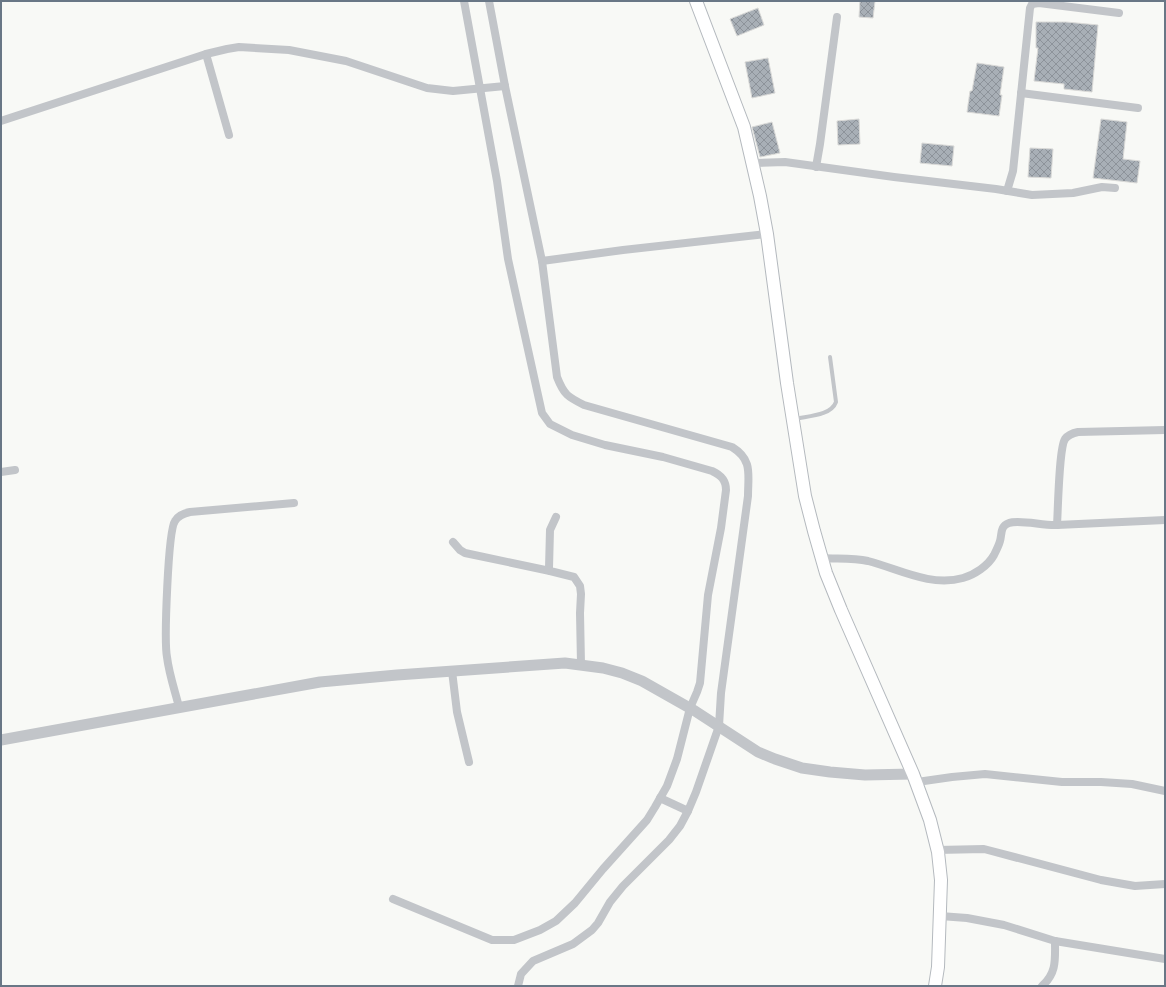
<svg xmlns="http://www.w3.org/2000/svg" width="1166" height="987" font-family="Barlow,sans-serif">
<defs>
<pattern id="building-cross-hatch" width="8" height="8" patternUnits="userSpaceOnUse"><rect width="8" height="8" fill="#a8afb6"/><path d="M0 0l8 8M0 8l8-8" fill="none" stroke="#8d939a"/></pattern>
</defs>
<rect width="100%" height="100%" fill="#f8f9f6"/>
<g fill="url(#building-cross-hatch)" stroke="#dadad8">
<polygon points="860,1 875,1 873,18 859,17"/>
<polygon points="758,8 764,25 737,36 730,19"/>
<polygon points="1036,22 1066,22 1098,25 1092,92 1064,89 1064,84 1034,81 1038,48 1036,48"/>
<polygon points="768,58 775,93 752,98 745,62"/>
<polygon points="977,63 1004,67 1000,95 1002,95 999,116 967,112 970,91 972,91"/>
<polygon points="859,119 860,144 838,145 837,121"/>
<polygon points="1101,119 1127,122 1123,159 1140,161 1137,183 1093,178"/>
<polygon points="772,122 780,153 760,157 752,127"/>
<polygon points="922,143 954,146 952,166 920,163"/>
<polygon points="1030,148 1053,149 1051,178 1028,177"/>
</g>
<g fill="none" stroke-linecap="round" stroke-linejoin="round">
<g stroke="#b4b9be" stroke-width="14">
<polyline id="secondary" points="696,1 744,127 760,196 767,234 787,383 805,496 814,531 826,573 841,610 913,774 930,820 938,852 941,880 938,967 935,986"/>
</g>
<path stroke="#c2c5c9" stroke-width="4" d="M795,419C807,416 831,416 836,402L830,357"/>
<g stroke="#c2c5c9" stroke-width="8">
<polyline points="489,1 505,86 542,261 623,250 767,234"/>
<polyline points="206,54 229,135"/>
<polyline points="1021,93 1138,108"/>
<polyline points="1,121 206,54 227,49 239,47 289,50 346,61 427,88 453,91 505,86"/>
<polyline points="753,163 785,162 894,177 996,189 1032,195 1073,193 1102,187 1115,188"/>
<polyline points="816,167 820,144 837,17"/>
<polyline points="1007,191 1013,171 1030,8 1032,4 1039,3 1119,13"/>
<polyline points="1,472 15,470"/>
<polyline points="556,517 550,530 549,568 550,571 574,577 580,586 581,594 580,613 581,664"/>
<polyline points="1057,525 1165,520"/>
<polyline points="453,542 460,550 465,553 550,571"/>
<path d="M822,558C837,559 853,558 868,561C899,569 930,587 963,578C974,575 988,566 994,555C996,551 999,545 1000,541C1002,534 1000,526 1009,523C1019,519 1044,526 1057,525C1058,510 1059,448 1065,439C1068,435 1073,433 1078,432L1165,430"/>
<polyline points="452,671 457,712 469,762"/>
<path d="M179,707C175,691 169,674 167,657C164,641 168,531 175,521C178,516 185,513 190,512L294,503"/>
<polyline points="917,782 952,777 985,774 1062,782 1101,782 1132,784 1165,791"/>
<polyline points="660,798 688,811"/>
<polyline points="937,850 984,849 1101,880 1135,886 1165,884"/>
<path d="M393,899L492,940H514L540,930L556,921L575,903L603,869L647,820L655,807L667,786L677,759L690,708L697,692L700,683L708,595L721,528L726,490C726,480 721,475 712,471L663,457L605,445L572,435L550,424L542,413L508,259L497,181L464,1"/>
<polyline points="940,916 967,918 1004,925 1055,941 1165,959"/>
<path d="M518,986L521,974L533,961L573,944L592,930L598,923L610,902L623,886L669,840L680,826L688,811L696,792L719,726L721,693L748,496C748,474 753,460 732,447L584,405C568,397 564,395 557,377L542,261"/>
<path d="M1042,986C1057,973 1055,959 1055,941"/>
</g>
<polyline stroke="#c2c5c9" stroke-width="11" points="1,740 320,682 397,675 565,663 603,668 622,673 642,681 695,711 758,752 775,759 802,768 830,772 865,775 913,774"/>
<use href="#secondary" stroke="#fff" stroke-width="12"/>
</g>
<rect width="1166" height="987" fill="none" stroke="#697786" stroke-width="4"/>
</svg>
